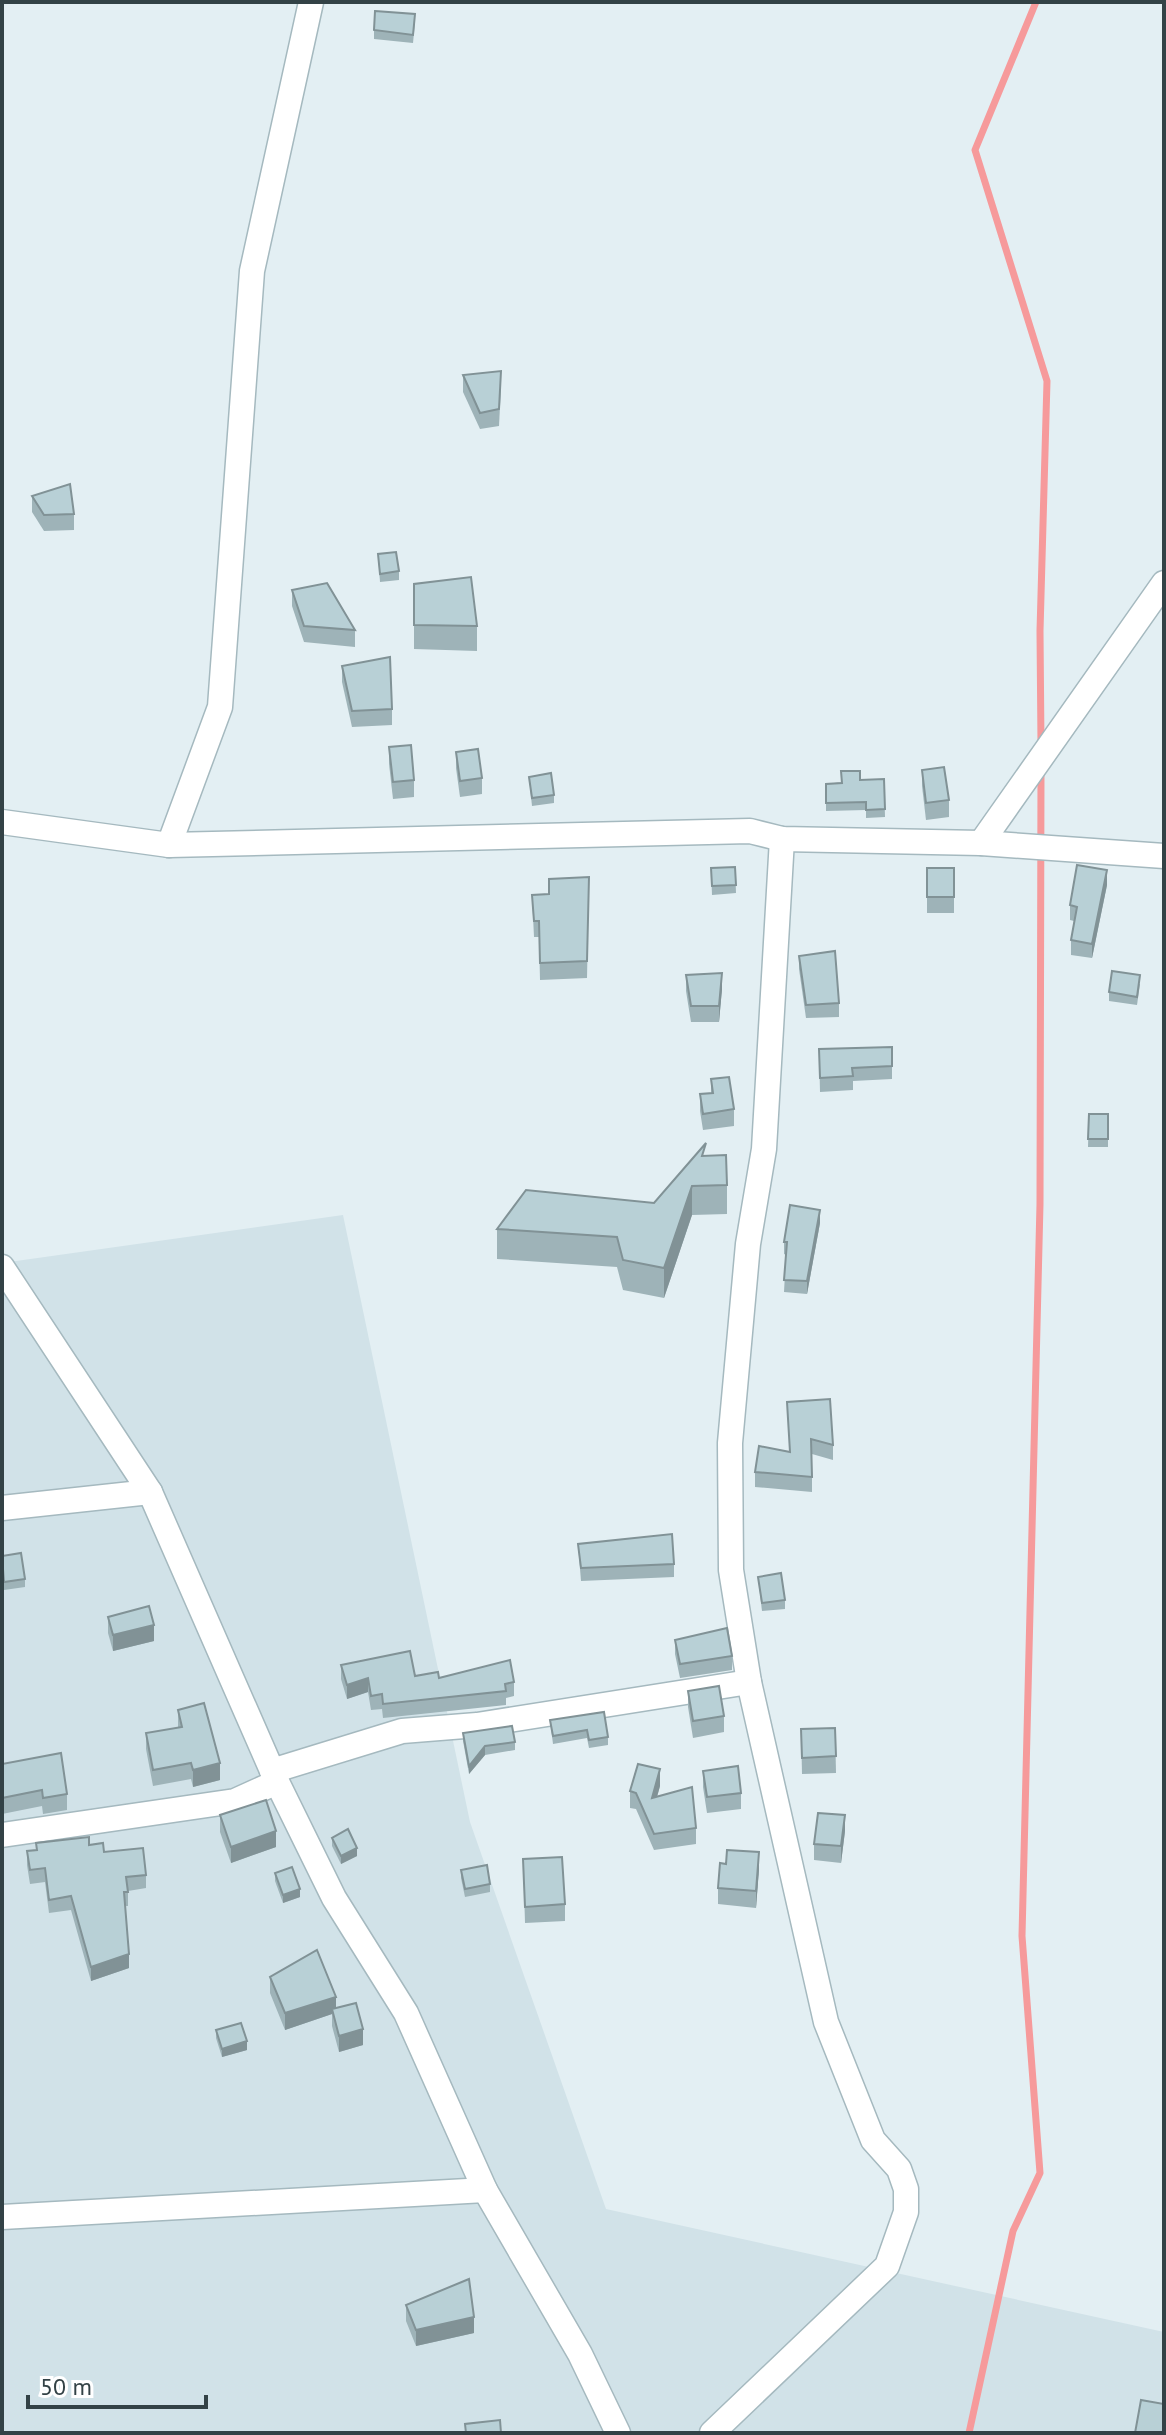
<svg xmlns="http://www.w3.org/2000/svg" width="1166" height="2435" font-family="'PT Sans',sans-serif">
<rect width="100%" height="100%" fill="#e3eff3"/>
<polygon fill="#d1e2e8" points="343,1215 470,1822 606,2209 1164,2332 1164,2433 2,2433 2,1263"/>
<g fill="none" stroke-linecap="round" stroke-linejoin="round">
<g stroke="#f69a9b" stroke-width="7">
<polyline points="1036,2 975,150 1047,381 1040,631 1041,745"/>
<polyline points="969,2433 1013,2231 1040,2173 1022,1936 1040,1204 1041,769"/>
</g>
<g stroke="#a5b9bf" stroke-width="27">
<g id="street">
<polyline points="2,822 169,845 750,831 782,839 981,843 1164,856"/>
<polyline points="981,843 1164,583"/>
<polyline points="169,845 220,707 252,271 311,2"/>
<polyline points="2,1267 150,1492 277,1782 334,1898 406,2013 485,2190 580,2354 618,2433"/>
<polyline points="2,1508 150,1492"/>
<polyline points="272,1771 402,1731 477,1725 749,1682"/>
<polyline points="2,1835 235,1801 277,1782"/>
<polyline points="2,2217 485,2190"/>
<polyline points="712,2433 887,2266 906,2212 906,2189 899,2169 873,2140 826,2022 749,1682 731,1570 730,1443 748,1244 764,1149 782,839"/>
</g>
</g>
<use href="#street" stroke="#fff" stroke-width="24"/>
</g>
<g fill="#9eb3b8">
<polygon points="415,22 413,43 374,39 374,30"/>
<polygon points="463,375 501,387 499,426 480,429 463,392"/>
<polygon points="32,496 74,514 74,530 44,531 32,512"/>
<polygon points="378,554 399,571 399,580 380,582"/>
<polygon points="414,584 477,626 477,651 414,649"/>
<polygon points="292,590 355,630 355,647 304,642 292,606"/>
<polygon points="342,666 392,709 392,725 352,727 342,682"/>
<polygon points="389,747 414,780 414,797 393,799 389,764"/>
<polygon points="456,752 482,778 482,794 460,797 456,768"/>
<polygon points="922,770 949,800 949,817 926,820 922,786"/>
<polygon points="529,777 554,795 554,803 532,806"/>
<polygon points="884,779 885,817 866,818 866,810 826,811 826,784 860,780"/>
<polygon points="735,867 736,893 712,895 711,868"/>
<rect x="927" y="868" width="27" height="45"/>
<polygon points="589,877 587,978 540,980 539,937 534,937 532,895 549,894"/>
<polygon points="1107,885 1092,958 1071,955 1071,940 1074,921 1070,920 1070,905"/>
<polygon points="799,956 839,1003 839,1017 806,1018 799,969"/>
<polygon points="686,975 722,989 719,1022 691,1022 686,991"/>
<polygon points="1140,984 1137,1005 1109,1001 1109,992"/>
<polygon points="892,1047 892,1079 853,1081 853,1090 820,1092 819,1049"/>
<polygon points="711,1079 734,1109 734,1126 703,1130 700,1111 700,1094 711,1093"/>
<polygon points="1089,1114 1108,1114 1108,1147 1088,1147"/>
<polygon points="706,1156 727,1185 727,1214 692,1215 664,1298 623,1290 617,1267 497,1259 497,1229 654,1203"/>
<polygon points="820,1223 807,1294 784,1292 786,1255 784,1254 784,1242"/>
<polygon points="787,1402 833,1445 833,1460 812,1454 812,1492 755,1487 755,1472 790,1451"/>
<polygon points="578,1544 674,1564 674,1577 581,1581"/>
<polygon points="2,1556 25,1579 25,1587 4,1590 2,1578"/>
<polygon points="758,1577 785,1600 785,1609 762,1611"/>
<polygon points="108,1617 154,1641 113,1651 108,1633"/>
<polygon points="675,1640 732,1656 732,1670 680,1678 675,1654"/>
<polygon points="341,1665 439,1678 514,1682 514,1696 506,1698 506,1705 383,1718 382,1709 371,1710 368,1692 347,1699 341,1679"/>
<polygon points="688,1691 724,1716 724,1732 693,1738 688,1707"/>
<polygon points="178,1710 220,1780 193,1787 191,1779 153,1786 146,1749 146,1733 178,1728"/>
<polygon points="604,1712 608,1737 608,1745 589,1748 587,1738 553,1744 550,1720"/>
<polygon points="835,1728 836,1773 802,1774 801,1729"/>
<polygon points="463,1733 515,1742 515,1750 485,1755 469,1774 463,1741"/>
<polygon points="2,1764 67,1794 67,1810 43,1814 42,1806 2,1814"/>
<polygon points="703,1771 741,1793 741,1809 707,1813 703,1787"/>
<polygon points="660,1786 657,1797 696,1828 696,1844 654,1850 636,1809 630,1808 630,1791"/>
<polygon points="220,1815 276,1847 231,1863 220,1832"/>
<polygon points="845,1831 841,1863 814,1860 814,1844"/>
<polygon points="332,1838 357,1856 341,1864 332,1846"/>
<polygon points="36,1843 89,1845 146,1875 146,1888 128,1891 128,1906 125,1906 129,1968 91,1981 71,1910 49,1913 45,1882 30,1884 27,1865 27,1851 36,1850"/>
<polygon points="523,1859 565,1904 565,1921 525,1923"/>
<polygon points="759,1869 756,1908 718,1904 718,1888"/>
<polygon points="461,1870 490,1884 490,1892 465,1897 461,1878"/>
<polygon points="275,1873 300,1897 283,1903 275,1881"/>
<polygon points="270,1977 336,2008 363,2045 339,2052 332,2026 332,2014 285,2030 270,1993"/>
<polygon points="216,2030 247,2050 222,2057 216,2038"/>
<polygon points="406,2305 474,2333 416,2346 406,2321"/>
</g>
<g fill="#819296">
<polygon points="1107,870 1107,885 1092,958 1092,944"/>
<polygon points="722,973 722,989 719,1022 719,1006"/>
<polygon points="692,1186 692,1215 664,1298 664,1268"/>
<polygon points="820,1210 820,1223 807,1294 807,1281"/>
<polygon points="154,1625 154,1641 113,1651 113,1635"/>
<polygon points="368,1678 368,1692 347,1699 347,1685"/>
<polygon points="485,1746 485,1755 469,1774 469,1766"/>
<polygon points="220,1763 220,1780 193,1787 193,1770"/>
<polygon points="660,1769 660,1786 652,1814 652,1798"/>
<polygon points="845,1815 845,1831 841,1863 841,1846"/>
<polygon points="276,1831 276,1847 231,1863 231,1847"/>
<polygon points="357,1848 357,1856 341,1864 341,1856"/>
<polygon points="759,1852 759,1869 756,1908 756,1891"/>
<polygon points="300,1889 300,1897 283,1903 283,1895"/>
<polygon points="129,1954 129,1968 91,1981 91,1967"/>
<polygon points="336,1997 336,2013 332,2009 332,2014 285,2030 285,2013"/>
<polygon points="363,2029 363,2045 339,2052 339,2036"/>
<polygon points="247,2041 247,2050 222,2057 222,2049"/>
<polygon points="474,2317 474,2333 416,2346 416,2330"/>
</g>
<g fill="#b8d0d6" stroke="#819296" stroke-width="2">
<polygon points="375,11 415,14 413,35 374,30"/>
<polygon points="501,371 499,409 480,413 463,375"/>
<polygon points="70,484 74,514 44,515 32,496"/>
<polygon points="396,552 399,571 380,574 378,554"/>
<polygon points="471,577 477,626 414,625 414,584"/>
<polygon points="327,583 355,630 304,626 292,590"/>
<polygon points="390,657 392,709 352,711 342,666"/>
<polygon points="411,745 414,780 393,782 389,747"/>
<polygon points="478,749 482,778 460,781 456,752"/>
<polygon points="944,767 949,800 926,803 922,770"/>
<polygon points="841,771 860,771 860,780 884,779 885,809 866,810 866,802 826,803 826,784 842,783"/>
<polygon points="551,773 554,795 532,798 529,777"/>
<polygon points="1077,865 1107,870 1092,944 1071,940 1077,907 1070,905"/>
<polygon points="735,867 736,885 712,886 711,868"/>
<rect x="927" y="868" width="27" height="29"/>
<polygon points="589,877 587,961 540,963 539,921 534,921 532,895 549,894 549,879"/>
<polygon points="835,951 839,1003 806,1005 799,956"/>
<polygon points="1112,971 1140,975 1137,997 1109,992"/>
<polygon points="722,973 719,1006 691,1006 686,975"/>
<polygon points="892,1047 892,1066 852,1068 853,1076 820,1078 819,1049"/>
<polygon points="729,1077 734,1109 703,1114 700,1094 713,1093 711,1079"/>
<polygon points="1089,1114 1108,1114 1108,1139 1088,1139"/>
<polygon points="706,1143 702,1156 726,1155 727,1185 692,1186 664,1268 623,1260 617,1237 497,1229 526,1190 654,1203"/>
<polygon points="790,1205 820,1210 807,1281 784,1280 787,1242 784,1242"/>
<polygon points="830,1399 833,1445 811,1439 812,1477 755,1472 759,1446 790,1452 787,1402"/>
<polygon points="672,1534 674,1564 581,1568 578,1544"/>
<polygon points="21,1553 25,1579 4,1582 2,1556"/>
<polygon points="781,1573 785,1600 762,1603 758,1577"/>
<polygon points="149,1606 154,1625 113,1635 108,1617"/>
<polygon points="727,1628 732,1656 680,1664 675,1640"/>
<polygon points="410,1651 415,1676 438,1672 439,1678 510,1660 514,1682 505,1684 506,1691 383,1704 382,1694 371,1696 368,1678 347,1685 341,1665"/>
<polygon points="719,1686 724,1716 693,1721 688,1691"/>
<polygon points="204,1703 220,1763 193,1770 191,1763 153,1770 146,1733 182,1727 178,1710"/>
<polygon points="604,1712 608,1737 589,1740 587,1730 553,1736 550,1720"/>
<polygon points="512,1726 515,1742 485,1746 469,1766 463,1733"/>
<polygon points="835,1728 836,1756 802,1758 801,1729"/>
<polygon points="61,1753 67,1794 43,1798 42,1790 2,1798 2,1764"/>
<polygon points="638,1764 660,1769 652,1798 692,1787 696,1828 654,1834 636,1793 630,1791"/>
<polygon points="738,1766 741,1793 707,1797 703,1771"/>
<polygon points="266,1800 276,1831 231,1847 220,1815"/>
<polygon points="818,1813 845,1815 841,1846 814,1844"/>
<polygon points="348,1829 357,1848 341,1856 332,1838"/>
<polygon points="89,1837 89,1845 103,1843 104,1852 143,1848 146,1875 126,1877 128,1892 124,1892 129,1954 91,1967 71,1896 49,1900 45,1868 30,1870 27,1851 37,1850 36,1843"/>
<polygon points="727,1850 759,1852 756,1891 718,1888 720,1863 726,1864"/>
<polygon points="562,1857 565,1904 525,1907 523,1859"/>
<polygon points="487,1865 490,1884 465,1889 461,1870"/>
<polygon points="292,1867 300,1889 283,1895 275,1873"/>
<polygon points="317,1950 336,1997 285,2013 270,1977"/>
<polygon points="356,2003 363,2029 339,2036 332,2009"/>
<polygon points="241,2023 247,2041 222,2049 216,2030"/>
<polygon points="469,2279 474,2317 416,2330 406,2305"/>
<polygon points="1141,2400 1164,2404 1164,2433 1135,2433"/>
<polygon points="500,2420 501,2433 466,2433 465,2424"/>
</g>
<rect width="1166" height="2435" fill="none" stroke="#334246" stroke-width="8"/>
<path d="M28 2395v12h178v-12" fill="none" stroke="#334246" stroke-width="4"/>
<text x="40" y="2395" font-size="24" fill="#334246" stroke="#ffffff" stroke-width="6" paint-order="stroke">50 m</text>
</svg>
